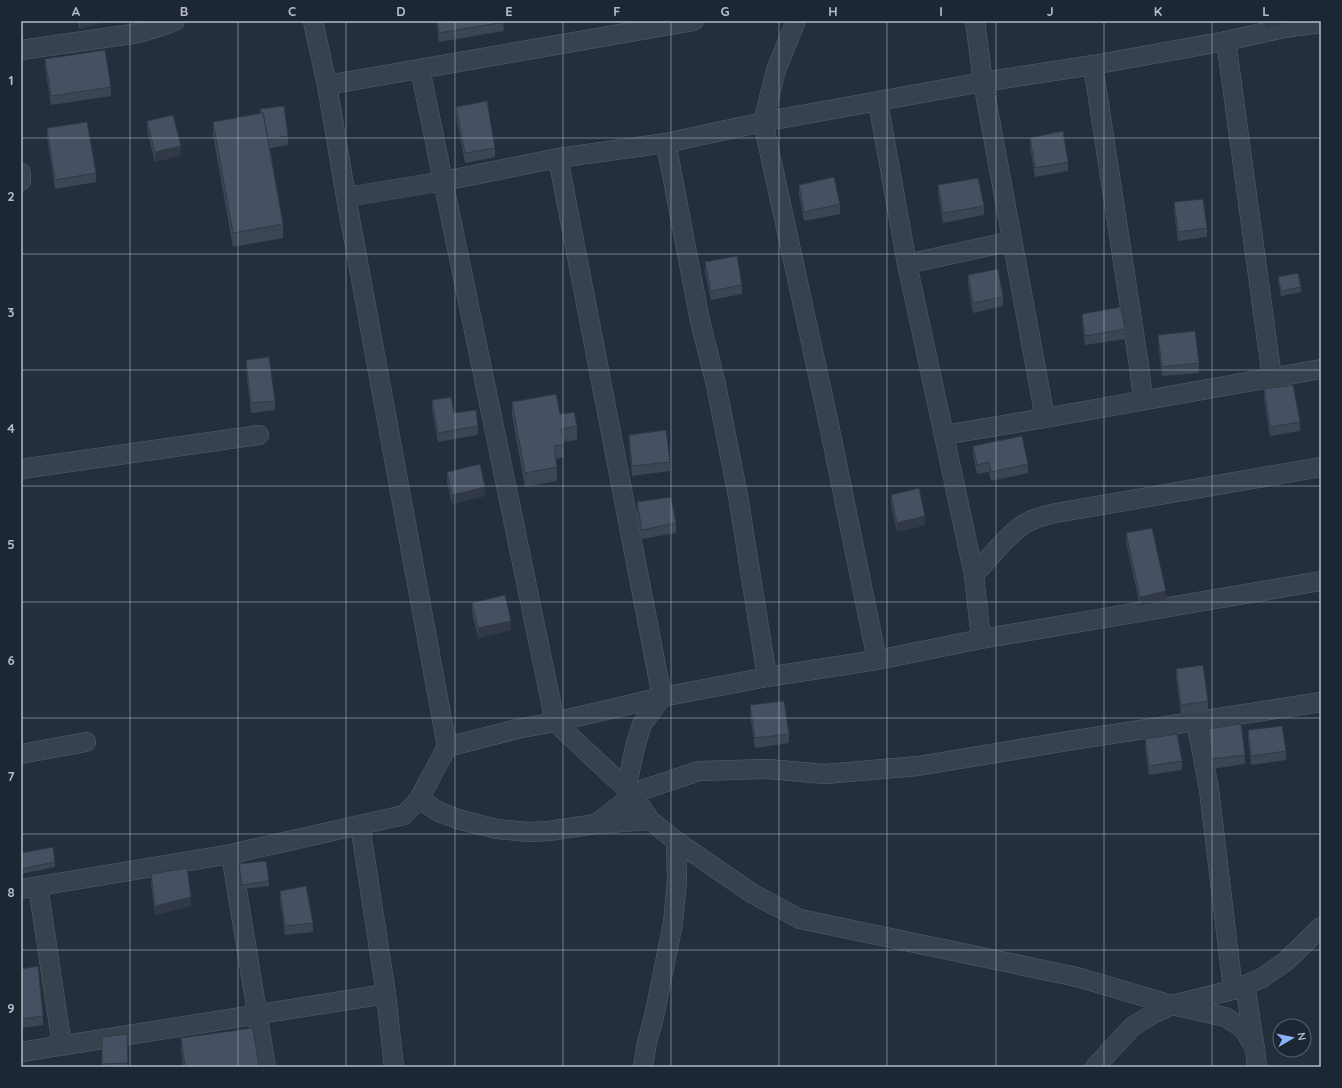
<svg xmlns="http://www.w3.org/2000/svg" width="1342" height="1088" font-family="Quicksand,sans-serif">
<rect width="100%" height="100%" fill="#242f3e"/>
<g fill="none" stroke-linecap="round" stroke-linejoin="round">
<g stroke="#565f6c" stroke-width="20">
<g id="minor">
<polyline points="313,21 327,85 346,197 447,747"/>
<polyline points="796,21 776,70 763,122 828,420 877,660"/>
<polyline points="1226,41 1272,378"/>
<polyline points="21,50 139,33 162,26 175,21"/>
<polyline points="1093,65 1139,366 1143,400"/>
<polyline points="420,69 555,722 633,795 650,820 676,841 753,894 800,919 1077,977 1172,1005 1225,1017 1243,1028 1255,1048 1257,1067"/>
<polyline points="327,85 694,21"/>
<polyline points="878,102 907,264 944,435 1045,418 983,82 975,21"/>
<polyline points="666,143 700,321 716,385 738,496 767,677"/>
<polyline points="558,158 662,697 642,724 635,747 626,789"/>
<polyline points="21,173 21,181"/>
<polyline points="346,197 444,181 558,158 666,143 763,122 983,82 1093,65 1226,41 1284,28 1321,23"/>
<polyline points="907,264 1012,241"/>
<polyline points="1045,418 1321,369"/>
<polyline points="944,435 974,575 981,639"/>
<polyline points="21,469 259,435"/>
<path d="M974,575C989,559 1010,531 1028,522C1037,517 1046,515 1056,513L1321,467"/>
<polyline points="1196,721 1209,789 1233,990"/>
<polyline points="21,754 86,742"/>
<polyline points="419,799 439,812 461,820 497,829 529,832 549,831 596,824 650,820"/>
<polyline points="596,824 633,795 645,789 699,771 768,769 825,774 918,766 1074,740 1321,702"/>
<polyline points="360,825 386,994 394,1067"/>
<polyline points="231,854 266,1067"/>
<polyline points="38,886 62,1046"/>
<polyline points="21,889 231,854 404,815 419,799 447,747 517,729 555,722 662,697 767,677 877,660 981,639 1321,581"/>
<polyline points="1245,985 1254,1043"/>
<polyline points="21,1052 386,994"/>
<polyline points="643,1067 647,1042 654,1017 673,923 677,880 676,841"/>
<polyline points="1095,1067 1133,1026 1153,1014 1172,1005 1233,990 1262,978 1285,962 1321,927"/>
</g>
</g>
<use href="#minor" stroke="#38414e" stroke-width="19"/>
</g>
<g fill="#3b4654">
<polygon points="77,21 109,21 80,29"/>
<polygon points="436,21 503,21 504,31 439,42"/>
<polygon points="45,59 111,87 111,96 51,105 45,68"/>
<polygon points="456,107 495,148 495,157 465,163 456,116"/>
<polygon points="260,109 288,136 288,145 270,148 283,224 283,238 233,247 213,135 213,122 260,113"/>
<polygon points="147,121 181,155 155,162 147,130"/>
<polygon points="47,128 96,173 96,182 55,189 47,137"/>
<polygon points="1030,138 1068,162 1068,171 1035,177 1030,147"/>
<polygon points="799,185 840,204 840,214 804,221 799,194"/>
<polygon points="938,185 984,206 984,215 943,223 938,194"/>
<polygon points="1174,202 1207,228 1207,237 1178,241 1174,212"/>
<polygon points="705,262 742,285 742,294 711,300 705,272"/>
<polygon points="968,275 1003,297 1003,306 973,313 968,284"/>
<polygon points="1278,277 1301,287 1301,292 1281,296 1278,281"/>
<polygon points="1082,314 1125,329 1125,339 1085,345 1082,323"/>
<polygon points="1158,335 1199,363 1199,373 1162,376 1158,344"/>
<polygon points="246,360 275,401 275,410 251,413 246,369"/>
<polygon points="1264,389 1300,422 1300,431 1270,436 1264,399"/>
<polygon points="432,400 478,426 478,435 438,442 432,409"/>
<polygon points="512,402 560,414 577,426 577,440 563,442 564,457 556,459 557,467 557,481 525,487 512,415"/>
<polygon points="629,435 670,462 670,471 632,476 629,444"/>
<polygon points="973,446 1028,464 1028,473 991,481 989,472 977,474 973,455"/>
<polygon points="447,472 485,496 452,504 447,482"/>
<polygon points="891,495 925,525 897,532 891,504"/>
<polygon points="637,502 676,523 676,533 642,539 637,512"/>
<polygon points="1126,533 1166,600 1140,606 1126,542"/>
<polygon points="472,603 511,630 478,638 472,612"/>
<polygon points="1176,669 1208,701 1208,710 1181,714 1176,678"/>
<polygon points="750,705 789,734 789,743 755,748 750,714"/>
<polygon points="1208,729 1245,755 1245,764 1212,769 1208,738"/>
<polygon points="1248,730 1286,751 1286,760 1251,765 1248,739"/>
<polygon points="1145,739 1182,761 1182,770 1149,775 1145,748"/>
<polygon points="21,853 55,862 55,867 21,874"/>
<polygon points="239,864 269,881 269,886 242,889 239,869"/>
<polygon points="151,874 191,906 155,915 151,883"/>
<polygon points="280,891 313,923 313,932 285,935 280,900"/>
<polygon points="21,969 43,1016 43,1025 21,1028"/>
<polygon points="127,1034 128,1067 102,1067 102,1037"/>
<polygon points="181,1038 259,1067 183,1067 181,1052"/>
</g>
<g fill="#303945">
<polygon points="80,21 109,21 80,29"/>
<polygon points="1275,21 1282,21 1282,24 1265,28 1265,23"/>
<polygon points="181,146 181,155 155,162 155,152"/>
<polygon points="485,487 485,496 452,504 452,495"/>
<polygon points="925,516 925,525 897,532 897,523"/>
<polygon points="1166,591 1166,600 1140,606 1140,597"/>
<polygon points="511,621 511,630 478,638 478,628"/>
<polygon points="191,897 191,906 155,915 155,906"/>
</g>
<g fill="#455162" stroke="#303945">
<polygon points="437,21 503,21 504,22 439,33"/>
<polygon points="1265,21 1275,21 1265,23"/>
<polygon points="105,50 111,87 51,96 45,59"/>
<polygon points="487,101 495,148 465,153 456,107"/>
<polygon points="284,106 288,136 268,139 263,113 262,113 260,109"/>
<polygon points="263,113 283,224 233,233 213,122"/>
<polygon points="173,115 181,146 155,152 147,121"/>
<polygon points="87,122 96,173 55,180 47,128"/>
<polygon points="1063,131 1068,162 1035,168 1030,138"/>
<polygon points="834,177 840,204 804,212 799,185"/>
<polygon points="978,178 984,206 943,213 938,185"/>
<polygon points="1203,199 1207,228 1178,232 1174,202"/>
<polygon points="737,256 742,285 711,291 705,262"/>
<polygon points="998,269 1003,297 973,303 968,275"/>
<polygon points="1298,273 1301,287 1281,291 1278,277"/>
<polygon points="1121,307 1125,329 1085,336 1082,314"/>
<polygon points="1195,331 1199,363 1162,367 1158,335"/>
<polygon points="269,357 275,401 251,403 246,360"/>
<polygon points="1293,385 1300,422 1270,427 1264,389"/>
<polygon points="556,394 560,414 574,412 577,426 561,429 564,444 554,446 557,467 525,473 512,402"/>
<polygon points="451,397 454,413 476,410 478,426 438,433 432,400"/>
<polygon points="666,430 670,462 632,466 629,435"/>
<polygon points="1022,436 1028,464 991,472 989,462 977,465 973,446"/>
<polygon points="480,464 485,487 452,495 447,472"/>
<polygon points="919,488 925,516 897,523 891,495"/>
<polygon points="671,497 676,523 642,530 637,502"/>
<polygon points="1152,528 1166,591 1140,597 1126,533"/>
<polygon points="505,595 511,621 478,628 472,603"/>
<polygon points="1203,665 1208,701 1181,705 1176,669"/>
<polygon points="784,701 789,734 755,738 750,705"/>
<polygon points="1241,724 1245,755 1212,759 1208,729"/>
<polygon points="1282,726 1286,751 1251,756 1248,730"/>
<polygon points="1177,734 1182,761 1149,766 1145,739"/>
<polygon points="53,847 55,862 21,869 21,853"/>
<polygon points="266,861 269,881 242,885 239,864"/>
<polygon points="187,868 191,897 155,906 151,874"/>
<polygon points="306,886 313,923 285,926 280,891"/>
<polygon points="38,966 43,1016 21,1019 21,969"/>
<polygon points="253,1028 259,1067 185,1067 181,1038"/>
<polygon points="127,1034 128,1063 102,1064 102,1037"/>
</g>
<path fill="none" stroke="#b4bcc9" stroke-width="1" stroke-opacity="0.55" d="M130,21V1067M238,21V1067M346,21V1067M455,21V1067M563,21V1067M671,21V1067M779,21V1067M887,21V1067M996,21V1067M1104,21V1067M1212,21V1067M21,138H1321M21,254H1321M21,370H1321M21,486H1321M21,602H1321M21,718H1321M21,834H1321M21,950H1321"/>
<rect width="1342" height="1088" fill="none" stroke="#1d2633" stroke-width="44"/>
<g transform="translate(1292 1038) rotate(81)"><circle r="19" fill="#1d2633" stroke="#59626f"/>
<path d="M0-3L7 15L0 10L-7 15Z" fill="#8ab4f8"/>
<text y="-6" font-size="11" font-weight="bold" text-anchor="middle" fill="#b4bcc9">N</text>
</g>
<rect x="22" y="22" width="1298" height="1044" fill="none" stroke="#b4bcc9" stroke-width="1.5"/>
<g font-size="13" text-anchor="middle" font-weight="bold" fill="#b4bcc9">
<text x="76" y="16">A</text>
<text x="184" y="16">B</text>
<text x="292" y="16">C</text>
<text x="401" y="16">D</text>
<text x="509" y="16">E</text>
<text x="617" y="16">F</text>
<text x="725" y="16">G</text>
<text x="833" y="16">H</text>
<text x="941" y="16">I</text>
<text x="1050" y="16">J</text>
<text x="1158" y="16">K</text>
<text x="1266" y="16">L</text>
<text x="11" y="85">1</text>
<text x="11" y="201">2</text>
<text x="11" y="317">3</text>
<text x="11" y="433">4</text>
<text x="11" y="549">5</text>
<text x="11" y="665">6</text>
<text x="11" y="781">7</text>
<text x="11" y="897">8</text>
<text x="11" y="1013">9</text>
</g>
</svg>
